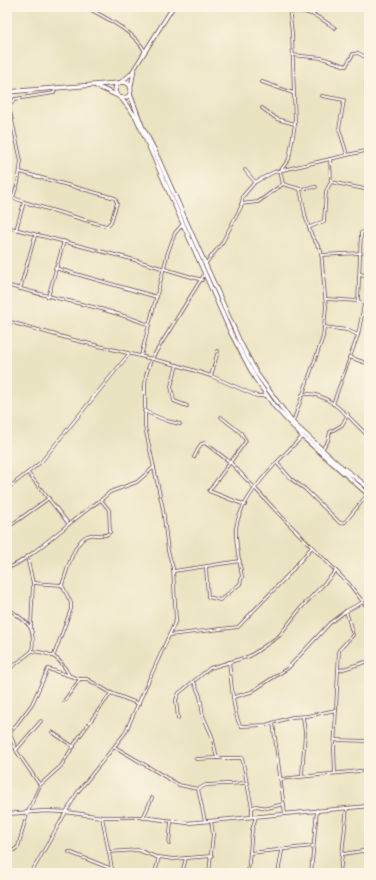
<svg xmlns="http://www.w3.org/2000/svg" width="376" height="880" font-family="'Comic Neue',sans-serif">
<rect width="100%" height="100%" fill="#fcf5e5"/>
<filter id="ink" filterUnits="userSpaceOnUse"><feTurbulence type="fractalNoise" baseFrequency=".025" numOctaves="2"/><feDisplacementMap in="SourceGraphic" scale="8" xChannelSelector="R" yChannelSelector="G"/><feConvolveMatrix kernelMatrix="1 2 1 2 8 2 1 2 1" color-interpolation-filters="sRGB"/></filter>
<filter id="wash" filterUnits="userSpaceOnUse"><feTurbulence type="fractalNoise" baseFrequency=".012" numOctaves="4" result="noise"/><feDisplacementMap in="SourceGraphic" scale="16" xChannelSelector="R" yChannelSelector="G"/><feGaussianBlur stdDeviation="0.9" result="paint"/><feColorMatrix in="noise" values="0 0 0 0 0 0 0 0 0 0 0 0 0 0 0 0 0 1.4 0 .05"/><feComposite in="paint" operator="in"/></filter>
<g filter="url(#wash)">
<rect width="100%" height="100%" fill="#eae3c1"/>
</g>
<g filter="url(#ink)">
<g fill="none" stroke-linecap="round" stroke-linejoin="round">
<g stroke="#623c42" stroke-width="3.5">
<g id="minor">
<path d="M86,7C104,17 137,33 145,52"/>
<path d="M290,12C309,9 320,18 335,28"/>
<polyline points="292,55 322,58 346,66 353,54 358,53 369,59"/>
<polyline points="262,82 293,93"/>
<polyline points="322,96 344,100 339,129 347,154"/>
<polyline points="262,108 277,119 295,124"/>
<polyline points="369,150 369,117"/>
<polyline points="330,159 331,182"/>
<polyline points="245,170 255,182"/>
<polyline points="281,170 289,159 295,124 292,33 289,7"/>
<polyline points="280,171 283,184 300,189 306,219 312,236 321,251 326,307 323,337 293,422"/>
<polyline points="300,189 316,187"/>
<polyline points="7,195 24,202 102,225 107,226 111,222 117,203 115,198 20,172"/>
<polyline points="13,197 18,183 21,161 9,107 15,99 54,93 55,89"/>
<polyline points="241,204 258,202 283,184"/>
<polyline points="7,227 131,259 202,280"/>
<polyline points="310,227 324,221 326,191 331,182 369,190"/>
<polyline points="16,230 24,202"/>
<polyline points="7,235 9,228"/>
<polyline points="321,255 361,253"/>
<polyline points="206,263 222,243 241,207 243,196 255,182 274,172 369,150"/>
<polyline points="55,268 157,297"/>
<polyline points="360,274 369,276"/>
<path d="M7,285C53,299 106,307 149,325"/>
<polyline points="20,289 35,236"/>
<polyline points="48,297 64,241"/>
<polyline points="326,299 358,301 369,306"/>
<polyline points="358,301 361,233 369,229"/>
<polyline points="7,321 70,339 177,365 211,376 257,396 267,396"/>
<polyline points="324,327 347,330 358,335"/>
<polyline points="141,356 168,252 175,233 183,224"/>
<polyline points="349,357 369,364"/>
<polyline points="177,365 171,386 174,401 187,406"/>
<polyline points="211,376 218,351"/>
<path d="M302,395C326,388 353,422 369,437"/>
<polyline points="333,404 358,335 364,305"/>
<polyline points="144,411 167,421 180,424"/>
<polyline points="221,417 241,433 246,441 209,491 245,505"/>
<polyline points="322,449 328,441 330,432 342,425 348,414"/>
<polyline points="194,457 201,444 205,443 230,462 282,517 350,585 369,610"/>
<polyline points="277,463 291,479 305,489 340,523 345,522 368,494"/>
<polyline points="28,473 68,523"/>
<polyline points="7,489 41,462 129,354"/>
<polyline points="7,528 49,498"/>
<polyline points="27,557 33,583 31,627"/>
<path d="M206,567L208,597L220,600L240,584L242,577C240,562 235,544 236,528C240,497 280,458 302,437"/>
<path d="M7,568C24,565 80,512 101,500"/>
<polyline points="174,571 240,561"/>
<polyline points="33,583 62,585"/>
<path d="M7,607C26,624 36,622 32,651"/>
<polyline points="170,635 238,627 289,574 312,547"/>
<path d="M54,655L71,609V603L62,585C67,572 74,538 90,535C97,534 106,538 110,532L109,510L101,500L110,492L137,482L154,467"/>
<path d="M229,662C231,675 233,718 241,726L266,725L292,717L307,716L336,710"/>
<polyline points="340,670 369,661"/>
<path d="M7,671L32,651C51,653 60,657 69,675"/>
<polyline points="194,682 200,696 203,716 212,736 217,758 242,758 252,808 252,817"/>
<polyline points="234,697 251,692 288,668 330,623 346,611 363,602"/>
<polyline points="64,701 80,679"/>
<polyline points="178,718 176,700 179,693 210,668 250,656 279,636 300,609 336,571"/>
<polyline points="273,723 285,814"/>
<polyline points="7,725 17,752 40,785 27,814 18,847 7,855"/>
<polyline points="52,732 74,747"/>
<polyline points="10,733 32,704 48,669 80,679 87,679 111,693 139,704"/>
<polyline points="335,740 369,741"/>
<polyline points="115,747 179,785 198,789 206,785 248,783"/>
<polyline points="16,750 41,721"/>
<polyline points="196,759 217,758"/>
<polyline points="335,772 334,749 339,650 353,635 346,611"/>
<polyline points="302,775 305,733 303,717"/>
<polyline points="280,779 369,770"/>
<polyline points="40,785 61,766 79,737 111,693"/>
<polyline points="198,789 205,821"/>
<polyline points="252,808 256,806 267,808 284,804"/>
<polyline points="102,817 112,869 111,873"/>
<polyline points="143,818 152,798"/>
<polyline points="169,844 171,822"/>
<polyline points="69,852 112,869"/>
<polyline points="109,852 138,850 159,858"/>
<polyline points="250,853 313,846"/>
<polyline points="343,854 369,850"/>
<polyline points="31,873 77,793 125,733 176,620 173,568 168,551 163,509 145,427 145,386 146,375 151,360 205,273"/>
<polyline points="155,873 159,857 173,859 186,858"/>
<polyline points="182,873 186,858 212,856"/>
<polyline points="209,873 213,834 211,821"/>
<polyline points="248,873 252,830 256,817"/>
<polyline points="278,873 282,851"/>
<polyline points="311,873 317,810"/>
<polyline points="340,873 347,808"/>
</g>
</g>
<g stroke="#623c42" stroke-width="4">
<polyline id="tertiary" points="7,814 45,811 66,812 102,817 141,817 188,823 369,806"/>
</g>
<g stroke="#623c42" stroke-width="4.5">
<g id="secondary">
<polyline points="121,82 131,74 173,7"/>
<polyline points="131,87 134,70"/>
</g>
</g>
<g stroke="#623c42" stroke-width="5">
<g id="primary">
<circle cx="123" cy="90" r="8"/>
<polyline points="96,86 116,95"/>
<polyline points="7,92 118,83"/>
<polyline points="130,94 142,126 154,149 240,342 257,374 292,422 339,465 369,488"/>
<polyline points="121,98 136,117 231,333 255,378 275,407 304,438 369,495"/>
</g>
</g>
<use href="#minor" stroke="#fff" stroke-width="2"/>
<use href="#tertiary" stroke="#fff" stroke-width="2.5"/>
<use href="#secondary" stroke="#fff" stroke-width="3"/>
<use href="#primary" stroke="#fff" stroke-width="3.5"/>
</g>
</g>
<rect width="376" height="880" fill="none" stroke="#fcf5e5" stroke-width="24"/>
</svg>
